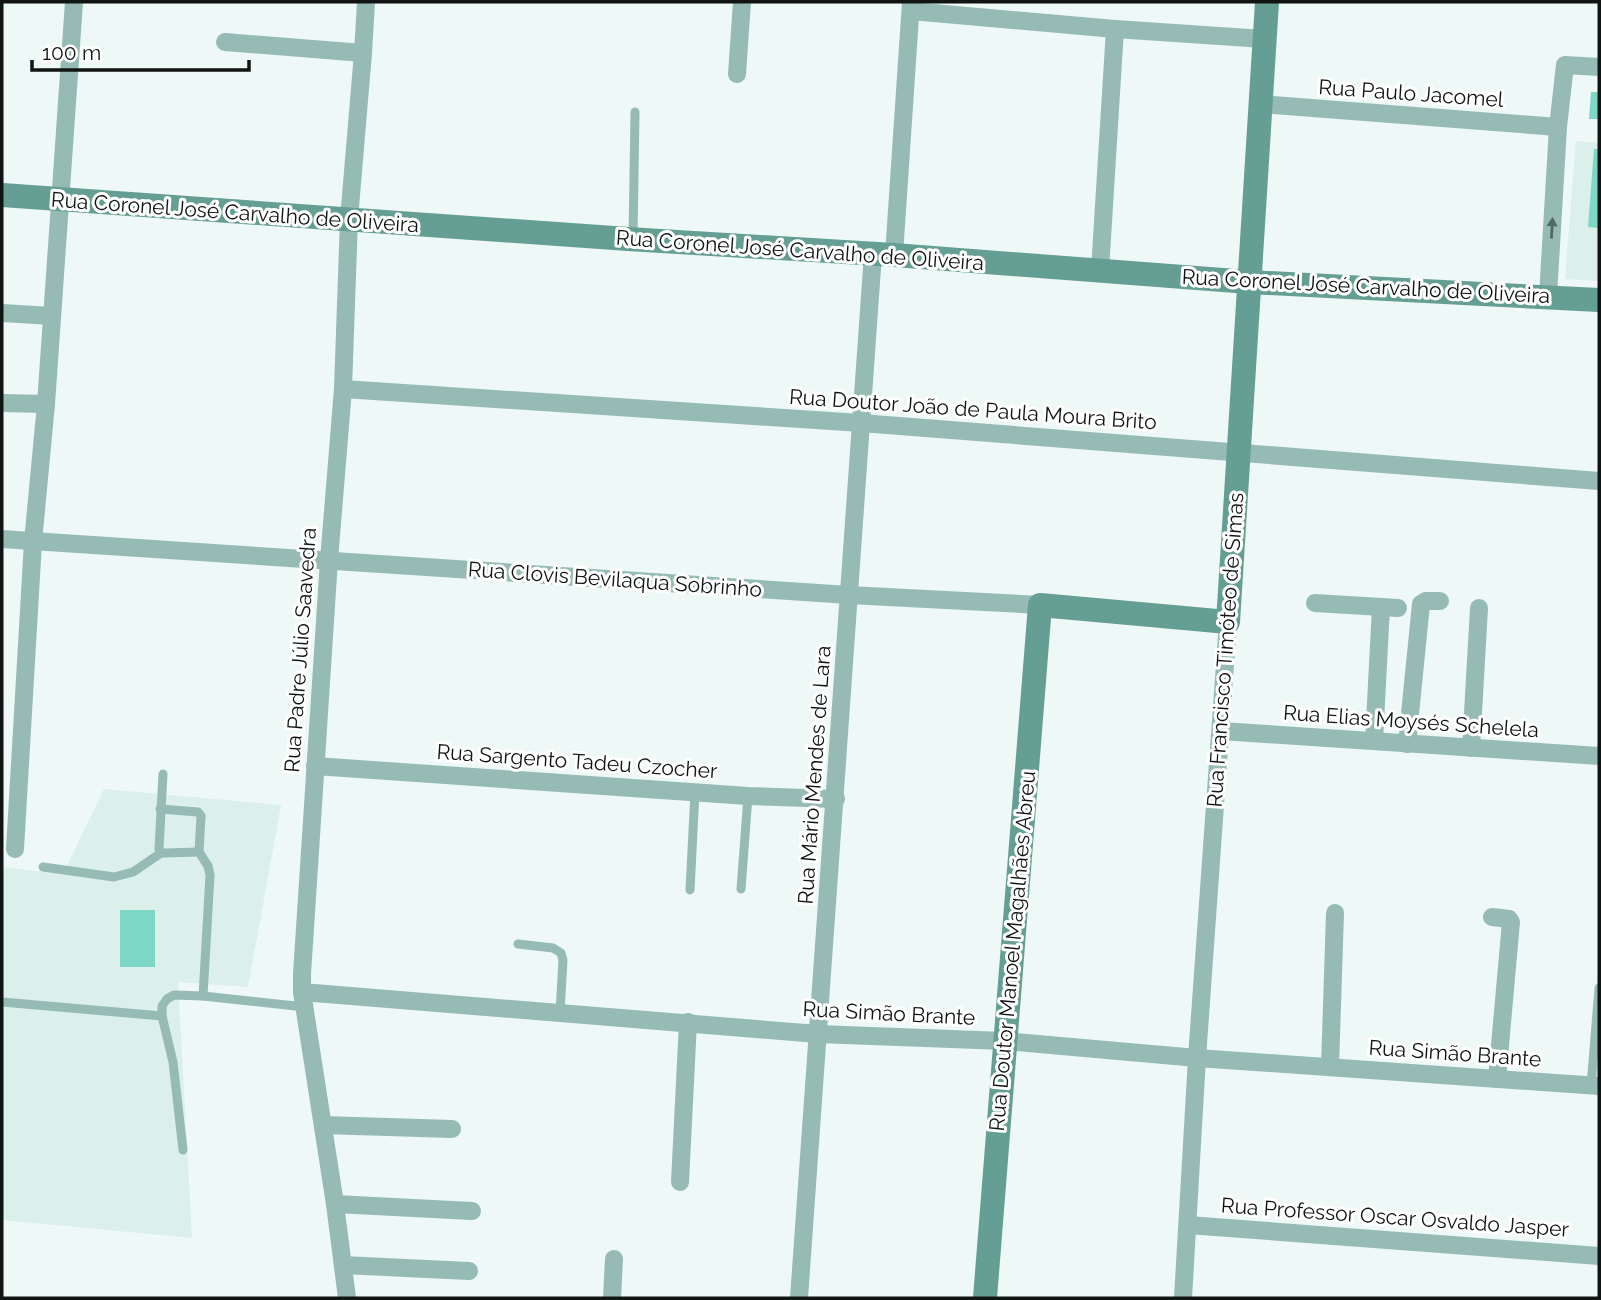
<svg xmlns="http://www.w3.org/2000/svg" width="1601" height="1300" font-family="Raleway,sans-serif">
<rect width="100%" height="100%" fill="#eef8f6"/>
<g fill="#dbefeb">
<polygon points="1576,141 1599,143 1599,281 1565,279"/>
<polygon points="104,789 281,805 248,987 178,982 192,1238 2,1220 2,867 63,874"/>
</g>
<g fill="#7cd7c7">
<polygon points="1591,92 1599,92 1599,119 1589,119"/>
<polygon points="1594,149 1599,149 1599,228 1588,227"/>
<rect x="120" y="910" width="35" height="57"/>
</g>
<g fill="none" stroke-linecap="round" stroke-linejoin="round">
<g stroke="#96bbb4" stroke-width="9">
<polyline points="633,238 635,112"/>
<polyline points="163,774 159,849 161,853 165,853 199,852"/>
<polyline points="160,809 198,812 201,816 199,852 208,866 210,875 203,996 305,1007"/>
<polyline points="43,867 114,877 133,872 161,853"/>
<polyline points="741,889 748,796"/>
<polyline points="690,890 695,792"/>
<polyline points="518,944 553,948 561,953 563,960 560,1012"/>
<polyline points="2,1002 162,1016"/>
<polyline points="1591,1086 1599,988"/>
<polyline points="183,1150 173,1062 162,1016 162,1006 167,999 174,995 203,996"/>
</g>
<g stroke="#96bbb4" stroke-width="18">
<polyline points="911,11 1115,29 1264,39"/>
<polyline points="225,42 363,53"/>
<polyline points="737,74 742,2"/>
<polyline points="1261,104 1558,127"/>
<polyline points="894,255 911,2"/>
<polyline points="1100,270 1115,29"/>
<polyline points="1548,296 1558,127 1565,65 1599,67"/>
<polyline points="2,313 52,316"/>
<polyline points="343,389 861,423 1599,481"/>
<polyline points="2,403 46,404"/>
<polyline points="2,539 849,595 1040,605"/>
<polyline points="1315,603 1398,608"/>
<polyline points="1221,731 1599,756"/>
<polyline points="1374,741 1381,607"/>
<polyline points="1407,744 1421,604 1426,601 1440,601"/>
<polyline points="1471,748 1479,608"/>
<polyline points="315,766 748,796 836,799"/>
<polyline points="15,849 33,542 46,404 74,2"/>
<polyline points="1492,917 1509,919 1511,922 1497,1079"/>
<polyline points="302,992 818,1034 1004,1041 1197,1058 1599,1086"/>
<polyline points="1330,1067 1335,913"/>
<polyline points="323,1125 452,1129"/>
<polyline points="680,1182 688,1022"/>
<polyline points="335,1204 472,1211"/>
<polyline points="1188,1225 1599,1256"/>
<polyline points="343,1265 469,1271"/>
<polyline points="347,1298 335,1204 302,992 302,974 329,560 343,389 349,219 363,53 366,2"/>
<polyline points="612,1298 614,1259"/>
<polyline points="799,1298 873,254"/>
<polyline points="1183,1298 1197,1058 1228,622"/>
</g>
<g stroke="#659e93" stroke-width="24">
<polyline points="2,195 628,239 894,255 1249,282 1599,300"/>
<polyline points="985,1298 1040,605 1228,622 1267,2"/>
</g>
</g>
<defs><path id="oneway-solid" d="M-6-.8H1V-3.2L6.5 0L1 3.2V.8H-6Z" transform="scale(1.75)"/></defs>
<use fill="#536864" href="#oneway-solid" transform="translate(1552 228) rotate(-87)"/>
<g text-anchor="middle" dominant-baseline="central" stroke-width="6" stroke-linejoin="round" paint-order="stroke">
<g font-size="21" fill="#101413" stroke="#fff">
<text transform="translate(1411 93) rotate(4)">Rua Paulo Jacomel</text>
<text transform="translate(235 212) rotate(4)">Rua Coronel José Carvalho de Oliveira</text>
<text transform="translate(800 250) rotate(4)">Rua Coronel José Carvalho de Oliveira</text>
<text transform="translate(1366 286) rotate(3)">Rua Coronel José Carvalho de Oliveira</text>
<text transform="translate(973 409) rotate(4)">Rua Doutor João de Paula Moura Brito</text>
<text transform="translate(615 579) rotate(4)">Rua Clovis Bevilaqua Sobrinho</text>
<text transform="translate(300 650) rotate(-86)">Rua Padre Júlio Saavedra</text>
<text transform="translate(1225 650) rotate(-86)">Rua Francisco Timóteo de Simas</text>
<text transform="translate(1411 721) rotate(4)">Rua Elias Moysés Schelela</text>
<text transform="translate(577 761) rotate(4)">Rua Sargento Tadeu Czocher</text>
<text transform="translate(814 775) rotate(-86)">Rua Mário Mendes de Lara</text>
<text transform="translate(1012 951) rotate(-85)">Rua Doutor Manoel Magalhães Abreu</text>
<text transform="translate(889 1013) rotate(3)">Rua Simão Brante</text>
<text transform="translate(1455 1053) rotate(4)">Rua Simão Brante</text>
<text transform="translate(1395 1217) rotate(4)">Rua Professor Oscar Osvaldo Jasper</text>
</g>
</g>
<rect width="1601" height="1300" fill="none" stroke="#101413" stroke-width="7"/>
<path d="M32 60v10h217v-10" fill="none" stroke="#101413" stroke-width="3.5"/>
<text x="42" y="60" font-size="21" fill="#101413" stroke="#ffffff" stroke-width="5" paint-order="stroke">100 m</text>
</svg>
